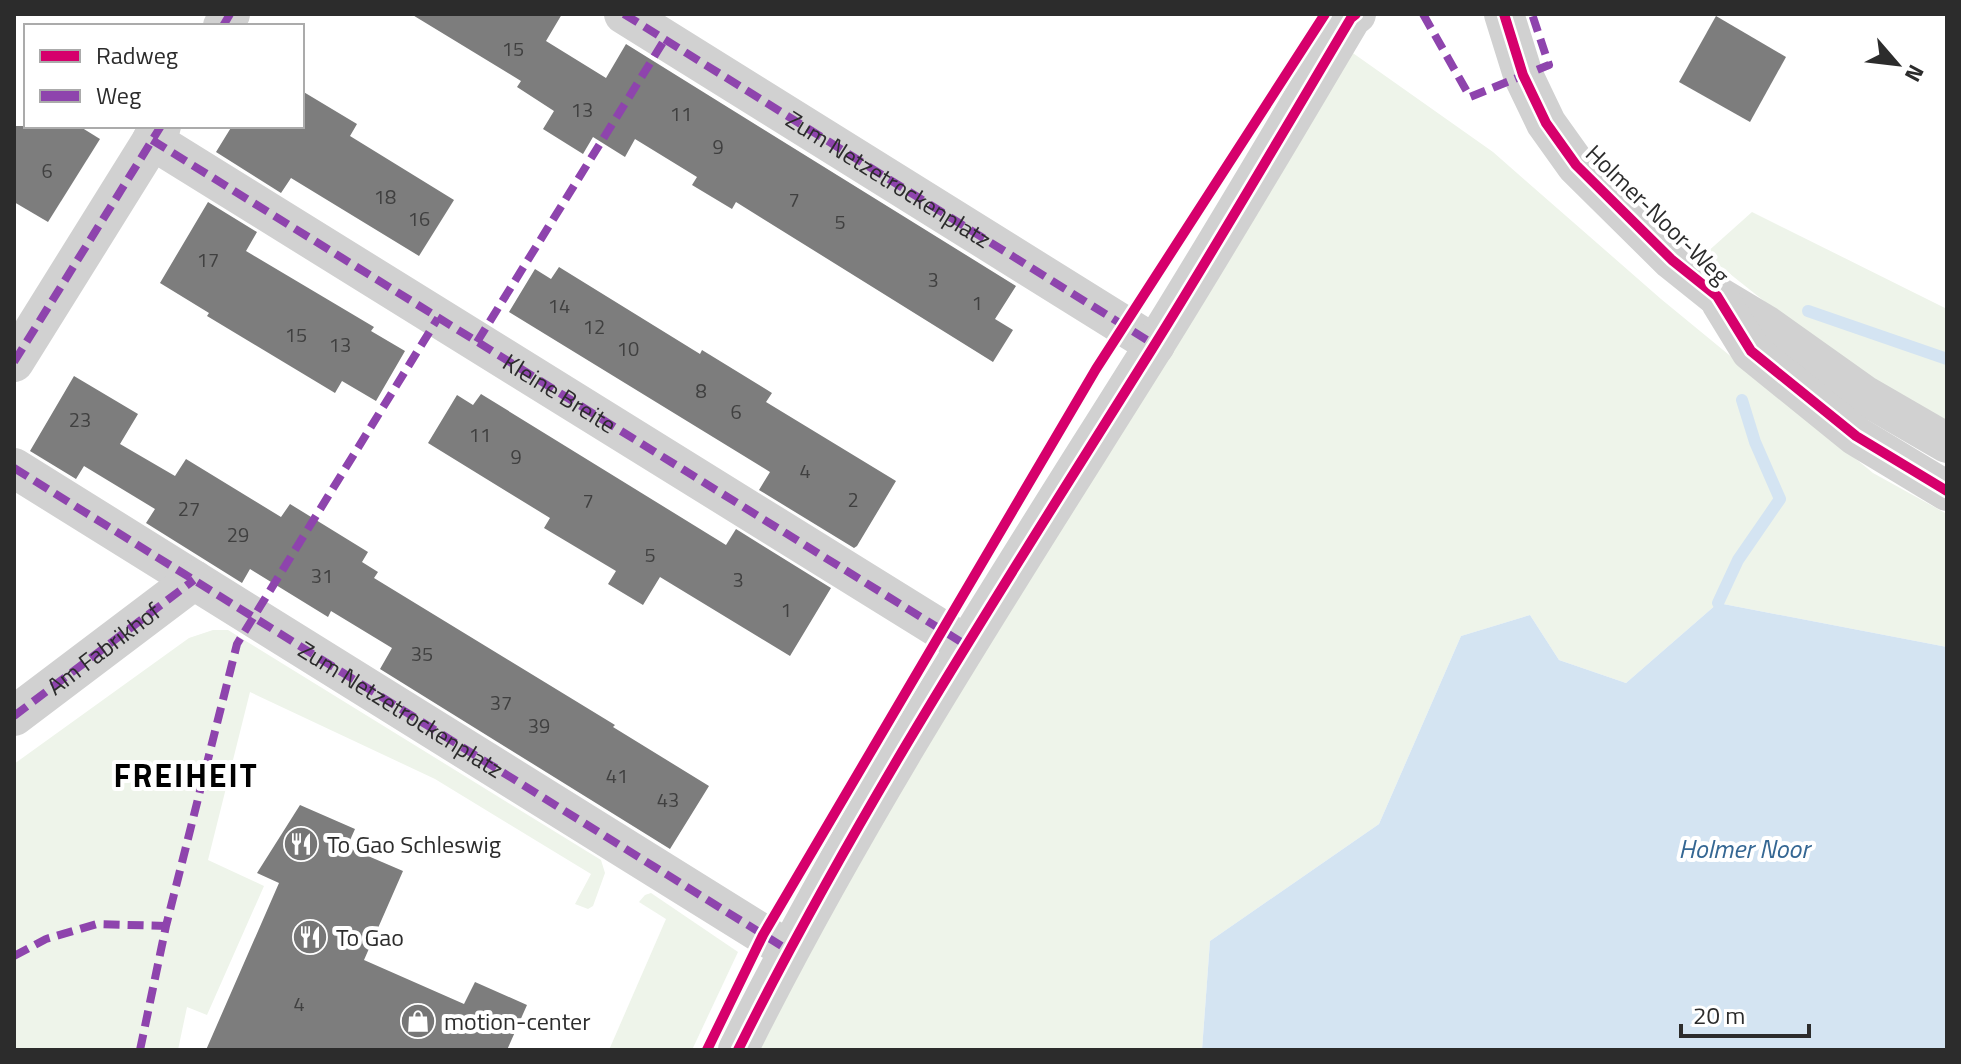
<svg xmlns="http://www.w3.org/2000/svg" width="1961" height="1064" font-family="'Titillium Web',sans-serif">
<rect width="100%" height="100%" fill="#fff"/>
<g fill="#eef4ea">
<polygon points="1350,51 1493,152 1661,299 1873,473 1947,514 1947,647 1718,603 1626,683 1559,660 1530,615 1461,636 1379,824 1210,941 1202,1050 754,1050 803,943"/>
<polygon points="1752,212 1947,309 1947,428 1871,386 1705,254"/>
<polygon points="213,630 228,630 601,860 605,873 593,906 588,909 575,904 591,874 435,779 250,692 208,860 264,886 207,1015 187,1007 178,1050 14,1050 14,764 189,638"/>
<polygon points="651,893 738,952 692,1050 609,1050 666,919 639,902 645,895"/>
</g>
<polygon fill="#d4e4f2" points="1718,603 1947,647 1947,1050 1202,1050 1210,941 1379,824 1461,636 1530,615 1559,660 1626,683"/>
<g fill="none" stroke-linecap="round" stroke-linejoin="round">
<g stroke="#d4e4f2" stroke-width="12">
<polyline points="1808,311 1947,359"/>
<polyline points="1718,603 1738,560 1780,499 1755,442 1742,400"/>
</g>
</g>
<g fill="#7d7d7d">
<polygon points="411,14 562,14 546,41 606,78 626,44 1016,286 995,319 1013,330 993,362 736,202 732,209 692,185 697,177 635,139 625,157 593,137 583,154 543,129 554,111 517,87 521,81"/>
<polygon points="1716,16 1786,57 1750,122 1679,82"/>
<polygon points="302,91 357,124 350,136 454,200 419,256 291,178 281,193 216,152 232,126 302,126"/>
<polygon points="14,126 79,126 100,139 48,222 14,202"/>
<polygon points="208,202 257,232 246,251 374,327 371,331 405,351 376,401 342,381 335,393 207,316 209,313 160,283"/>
<polygon points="559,267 700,354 702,350 772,393 766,402 896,481 857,546 854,548 759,490 770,472 509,312 535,269 551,279"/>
<polygon points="74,376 138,414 120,444 175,476 186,459 281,517 290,504 368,552 362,562 378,572 374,578 615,725 613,727 709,786 670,849 380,669 392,648 331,611 328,617 250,569 242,583 146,523 155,509 84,466 76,479 30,451"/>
<polygon points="481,394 726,545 736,529 831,588 790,656 660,577 643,605 608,584 616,571 544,528 550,518 428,443 457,395 473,405"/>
<polygon points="300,805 355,829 347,847 403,871 364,960 464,1004 475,982 527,1005 507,1050 206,1050 279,883 257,873"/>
</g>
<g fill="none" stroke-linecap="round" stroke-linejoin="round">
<g stroke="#d1d1d1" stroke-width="40">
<polyline points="624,14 1155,345"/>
<polyline points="1504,14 1523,75 1546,123 1576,165 1672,260 1717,296 1767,326 1864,395 1947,443"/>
<polyline points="223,26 230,14"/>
<path id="s1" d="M152,140L966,645"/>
<polyline points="1721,302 1751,351 1856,436 1947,491"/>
<polyline points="14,362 161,126"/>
<path id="s2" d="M14,468L788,950"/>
<path id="s3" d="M14,716L194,580"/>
<path d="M738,1050C859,807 1008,579 1152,349C1220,240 1285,129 1351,18L1356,14"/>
</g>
<g stroke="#8e44ad" stroke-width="8" stroke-dasharray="16 8" stroke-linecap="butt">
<path id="s4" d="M624,14L1155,345"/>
<polyline points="1423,14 1470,97 1549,65 1532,14"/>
<polyline points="223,26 230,14"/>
<polyline points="152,140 966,645"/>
<polyline points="477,342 665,39"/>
<polyline points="14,362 161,126"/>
<polyline points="14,468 788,950"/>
<polyline points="14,716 194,580"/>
<polyline points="14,956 46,939 97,924 166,926"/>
<polyline points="140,1050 166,926 237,644 438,318"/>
</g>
<g stroke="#fff" stroke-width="15">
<g id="cycleway">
<polyline points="1504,14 1523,75 1546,123 1576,165 1672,260 1717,296 1751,351 1856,436 1947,491"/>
<polyline points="707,1050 763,935 1096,369 1325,14"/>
<path d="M738,1050C859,807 1008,579 1152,349C1220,240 1285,129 1351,18L1356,14"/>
</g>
</g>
<use href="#cycleway" stroke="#d6006c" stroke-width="10"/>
</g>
<defs>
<g id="restaurant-disc" transform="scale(1.8)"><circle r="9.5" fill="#767676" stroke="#fff"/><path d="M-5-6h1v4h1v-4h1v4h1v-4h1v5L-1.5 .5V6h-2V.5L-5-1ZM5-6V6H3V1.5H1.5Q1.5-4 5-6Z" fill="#fff"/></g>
<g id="shop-disc" transform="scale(1.8)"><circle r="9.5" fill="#767676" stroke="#fff"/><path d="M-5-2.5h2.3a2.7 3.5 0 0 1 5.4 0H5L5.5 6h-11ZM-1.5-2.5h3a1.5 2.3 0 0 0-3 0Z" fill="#fff"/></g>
</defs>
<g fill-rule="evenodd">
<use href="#restaurant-disc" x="301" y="844"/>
<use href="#restaurant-disc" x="310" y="937"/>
<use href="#shop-disc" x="418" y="1021"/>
</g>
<g text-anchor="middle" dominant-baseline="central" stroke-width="8" stroke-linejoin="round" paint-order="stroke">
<g font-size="20" fill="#404040">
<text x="513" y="48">15</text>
<text x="582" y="109">13</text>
<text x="681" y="113">11</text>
<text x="718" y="146">9</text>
<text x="47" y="170">6</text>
<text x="385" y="196">18</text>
<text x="794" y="199">7</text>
<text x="419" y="218">16</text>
<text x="840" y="221">5</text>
<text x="208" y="259">17</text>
<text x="933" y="279">3</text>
<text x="977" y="302">1</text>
<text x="559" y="305">14</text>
<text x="594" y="326">12</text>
<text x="296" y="334">15</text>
<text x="340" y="344">13</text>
<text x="628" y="348">10</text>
<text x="701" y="390">8</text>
<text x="736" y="411">6</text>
<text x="80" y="419">23</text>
<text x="480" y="434">11</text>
<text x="516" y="456">9</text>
<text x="805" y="470">4</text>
<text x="853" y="499">2</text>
<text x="588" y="500">7</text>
<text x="189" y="508">27</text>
<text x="238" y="534">29</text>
<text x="650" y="554">5</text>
<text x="322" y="575">31</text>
<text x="738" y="579">3</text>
<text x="786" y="609">1</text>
<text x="422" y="653">35</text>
<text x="501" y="702">37</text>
<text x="539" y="725">39</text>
<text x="617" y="775">41</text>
<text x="668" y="799">43</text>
<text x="299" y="1003">4</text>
</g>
<g font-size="24" fill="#2c2c2c" stroke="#fff">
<text stroke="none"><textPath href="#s4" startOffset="312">Zum Netzetrockenplatz</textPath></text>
<text transform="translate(1658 214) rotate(44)">Holmer-Noor-Weg</text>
<text stroke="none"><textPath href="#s1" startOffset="480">Kleine Breite</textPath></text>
<text stroke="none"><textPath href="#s3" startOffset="112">Am Fabrikhof</textPath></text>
<text stroke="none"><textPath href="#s2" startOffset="456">Zum Netzetrockenplatz</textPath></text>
</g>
<g font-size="24" fill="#2c2c2c" stroke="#fff" text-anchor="start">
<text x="327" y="844">To Gao Schleswig</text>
<text x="336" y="937">To Gao</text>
<text x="444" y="1021">motion-center</text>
</g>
<g font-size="26" font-style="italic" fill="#356793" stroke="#fff">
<text x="1744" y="848">Holmer Noor</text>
</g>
<g font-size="32" font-weight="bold" letter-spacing="2" fill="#000" stroke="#fff">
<text x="186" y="775">FREIHEIT</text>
</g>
</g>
<rect width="1961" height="1064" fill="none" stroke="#2c2c2c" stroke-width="32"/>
<rect x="24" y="24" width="280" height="104" fill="#ffffff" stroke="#ababab" stroke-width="2"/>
<rect x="40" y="50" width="40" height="12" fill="#d6006c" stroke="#ababab" stroke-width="2"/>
<text x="96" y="64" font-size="24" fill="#2c2c2c">Radweg</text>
<rect x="40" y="90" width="40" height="12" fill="#8e44ad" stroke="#ababab" stroke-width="2"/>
<text x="96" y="104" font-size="24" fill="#2c2c2c">Weg</text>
<g transform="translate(1897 64) rotate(118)" stroke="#ffffff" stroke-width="6" paint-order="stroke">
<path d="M0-6L14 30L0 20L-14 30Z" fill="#2c2c2c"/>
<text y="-12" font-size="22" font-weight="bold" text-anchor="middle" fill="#2c2c2c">N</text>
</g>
<path d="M1681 1024v12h128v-12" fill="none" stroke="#2c2c2c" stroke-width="4"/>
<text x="1693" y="1024" font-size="24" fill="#2c2c2c" stroke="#ffffff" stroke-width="6" paint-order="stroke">20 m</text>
</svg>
